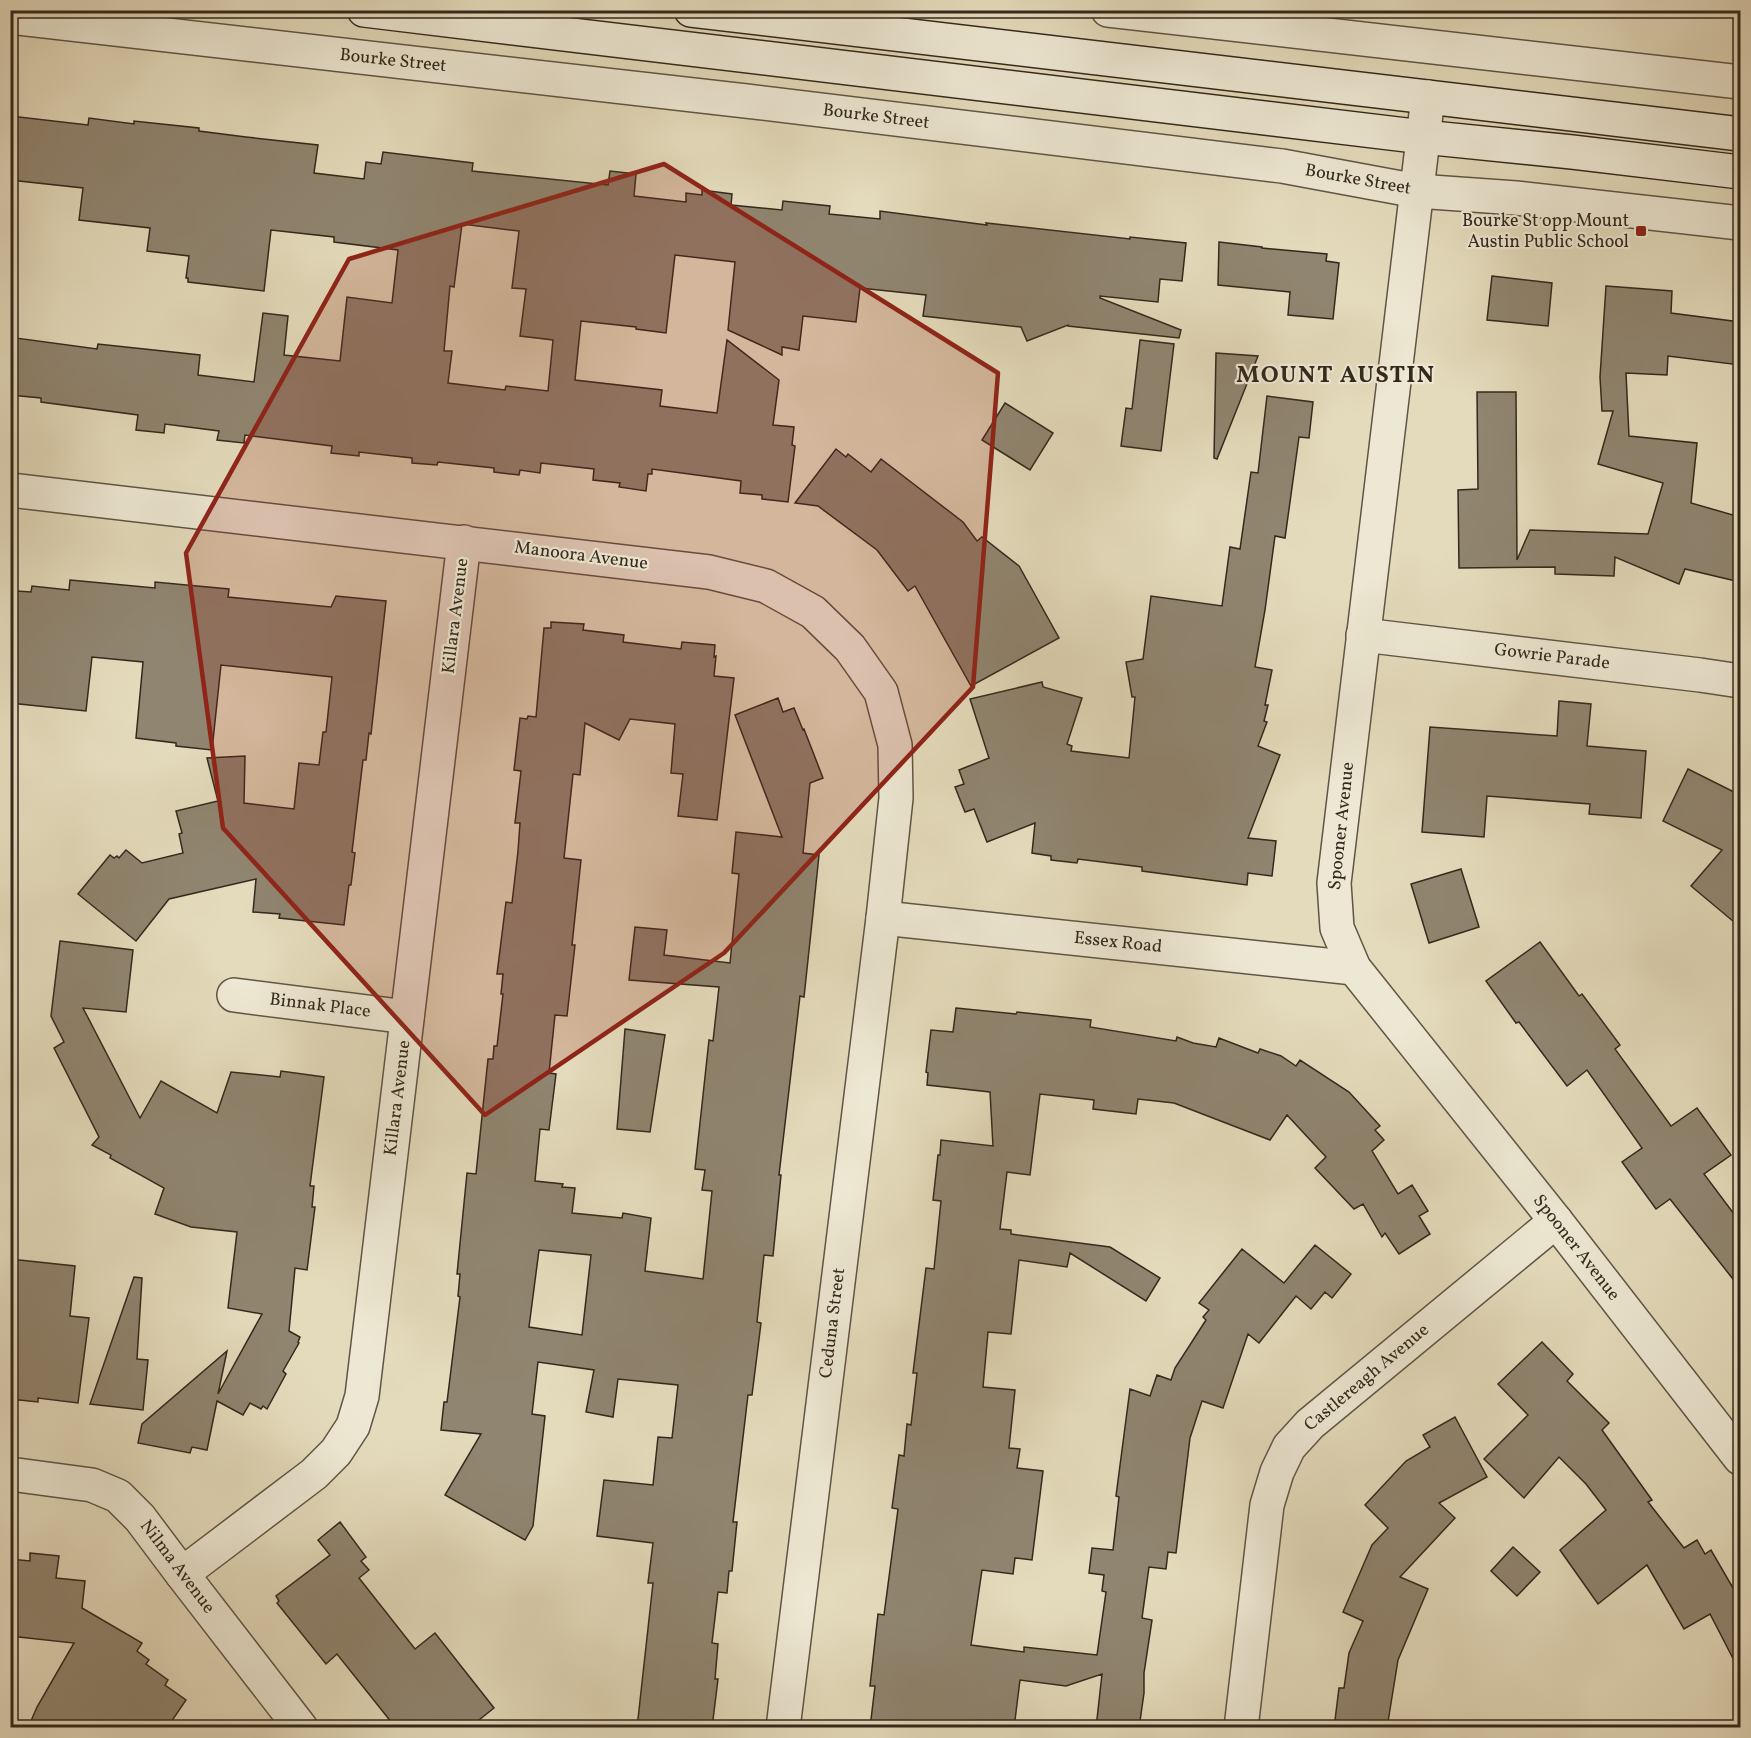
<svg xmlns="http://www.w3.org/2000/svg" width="1751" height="1738" font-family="Vollkorn,serif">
<rect width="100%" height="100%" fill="#e4dbbc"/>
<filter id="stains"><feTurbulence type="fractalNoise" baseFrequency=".00333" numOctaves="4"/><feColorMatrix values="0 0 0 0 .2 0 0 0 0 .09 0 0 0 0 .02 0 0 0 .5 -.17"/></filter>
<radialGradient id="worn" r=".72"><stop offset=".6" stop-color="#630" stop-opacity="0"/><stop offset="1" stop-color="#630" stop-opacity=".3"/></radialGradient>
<g fill="#908570" stroke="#34281d" stroke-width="1.5" fill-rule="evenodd">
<path d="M10,116L88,125L89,118L134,124V121L199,128V131L246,137L318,145L314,173L364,179L366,162L381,164L383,152L473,163L472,171L608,185L610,171L636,174L634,196L686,202V193L702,195V190L732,194L731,205L782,210L783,201L830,206L829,214L880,219V211L987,225L986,223L1130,239V237L1186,243L1182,281L1160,279L1158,302L1100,296V298L1181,330L1179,338L1068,326V325L1027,341L1021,327L923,316L926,295L860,288L856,322L803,316L799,350L782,347V355L728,330L735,262L675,255L666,333L636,329V327L581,321L575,380L662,390L660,406L717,413L727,340L779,380L773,425L794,427L792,445L795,446L788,502L762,499V495L740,493L741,481L652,469V474H648L646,491L619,487L620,483L593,480L594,469L541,463L540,473L520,470L519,475L494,472V468L438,462L437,465L412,463V458L359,452V456L331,453L332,446L245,435L244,443L217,440L219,431L165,424L164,433L136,430L138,415L41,402V398L10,395V348L15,349L16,338L97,349L98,344L200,355L198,375L254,382L263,313L288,316L284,355L340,361L347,297L392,303L398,250L334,242V237L271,230L264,291L188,282V278H186L189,256L147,251L150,228L79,220L83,188L10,180ZM462,224L519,231L512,288L526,289L520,336L553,340L548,391L506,386L505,390L448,383L452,351H444L450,286L454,287Z"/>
<polygon points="1219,242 1262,247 1262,248 1327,254 1326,261 1339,263 1333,319 1288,315 1290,292 1218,285"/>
<polygon points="1492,276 1552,283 1548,326 1487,320"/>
<polygon points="1606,286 1672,291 1671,313 1740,322 1740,365 1668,356 1667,375 1626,373 1629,436 1697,443 1691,503 1740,517 1740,582 1685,569 1679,584 1615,557 1614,576 1555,574 1555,567 1459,568 1458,490 1478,489 1477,392 1516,392 1517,560 1530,530 1648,534 1663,483 1598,464 1613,411 1602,411 1600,377"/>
<polygon points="1140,340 1174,344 1161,451 1121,446 1126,408 1132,409"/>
<polygon points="1216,353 1258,356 1217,459 1214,458"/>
<polygon points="1267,396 1313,402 1309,438 1299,437 1285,538 1275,536 1265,610 1255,667 1272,670 1265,705 1268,705 1264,721 1267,722 1258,746 1280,755 1248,838 1276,841 1272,876 1248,873 1247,885 1142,871 1142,867 1078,859 1077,863 1051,860 1051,856 1032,853 1035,823 987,842 974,809 965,812 955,787 964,784 959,770 989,758 970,699 1042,682 1043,687 1082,698 1067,744 1072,746 1071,751 1129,758 1135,697 1132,697 1126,662 1143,659 1151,596 1222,606 1230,547 1240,549 1251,472 1258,473"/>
<polygon points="1005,403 1053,433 1030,470 982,440"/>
<polygon points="836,449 846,457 848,454 871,472 881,459 963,522 977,541 982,537 1019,566 1059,638 971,686 915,586 908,591 877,550 818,506 795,503"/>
<polygon points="70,580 155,588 155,582 229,589 228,597 331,607 336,596 386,601 371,734 369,733 366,760 363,760 352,852 355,853 351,885 349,885 344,925 279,918 280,914 253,912 256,879 169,899 136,941 78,894 110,855 114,858 117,856 119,858 126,850 142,863 183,853 179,834 182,833 176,811 218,801 207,758 245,756 244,803 294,809 299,763 319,765 323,732 326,732 332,677 221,665 212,750 176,746 176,743 136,738 143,662 92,657 86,711 10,703 10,592 17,593 17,591 31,592 32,586 69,590"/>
<path d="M551,622L584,624L583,630L624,635L623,642L681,649L682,642L715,645L714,657L716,656L714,676L734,678L717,820L678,816L683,774L671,773L675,724L630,719L619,740L585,723L580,775L573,774L564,858L581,860L572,945H575L567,1016L555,1015L549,1073L556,1074L549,1130L540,1129L535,1181L563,1184L562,1187L575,1188L572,1213L622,1218L623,1213L651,1218L645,1271L703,1279L712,1191L702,1190L705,1170L695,1169L709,1040L713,1041L719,987L629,980L635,927L667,930L664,955L730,963L739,874L732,873L736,832L782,837L735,715L778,698L783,712L794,708L803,730L804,729L823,778L810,783L803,853L819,855L813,913L804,997L800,996L779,1175H781L773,1256L764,1255L757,1322L761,1323L752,1395H748L733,1522H737L732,1571H729L727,1593L718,1592L712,1643L718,1644L715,1679H718L712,1728H637L653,1583H648L653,1543L597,1536L604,1480L653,1485L658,1437L672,1438L678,1385L618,1379L613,1417L586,1412L594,1370L538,1362L532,1414L545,1416L533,1526L525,1540L445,1495L481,1434L441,1430L444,1402H447L460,1297L458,1296L460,1274H457L467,1173L476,1174L488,1059H493L494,1046H497L503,994H501L503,974H497L506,902L512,903L518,851L520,823H515L521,771L514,770L520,718L527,719L528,716L536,717L544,628H551ZM539,1250L591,1255L582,1335L529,1327Z"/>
<polygon points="1559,701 1591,704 1587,746 1646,751 1641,818 1589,814 1590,804 1487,796 1484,837 1422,832 1430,727 1557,736"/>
<polygon points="1688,769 1740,795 1740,927 1691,886 1722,850 1663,821"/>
<polygon points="1461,869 1479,927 1429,943 1411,884"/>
<polygon points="60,941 133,950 126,1012 83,1008 140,1118 161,1081 217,1113 231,1072 280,1077 281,1071 324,1077 310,1186 314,1186 312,1207 315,1207 307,1270 295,1268 289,1331 300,1337 298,1342 299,1343 283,1371 286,1374 267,1409 263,1406 261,1409 250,1403 243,1415 217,1401 207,1450 192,1447 190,1453 138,1443 142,1424 227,1351 218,1394 262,1314 228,1308 237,1232 191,1227 155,1214 164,1188 110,1158 111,1155 92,1145 99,1137 54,1048 64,1042 51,1016"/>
<polygon points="1540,942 1579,996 1582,994 1620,1045 1615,1049 1671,1126 1697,1108 1731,1155 1704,1174 1740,1222 1740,1288 1670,1199 1656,1209 1622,1162 1642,1148 1587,1070 1567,1086 1519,1022 1516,1023 1486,981"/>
<polygon points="956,1008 1016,1014 1017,1012 1091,1020 1090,1027 1176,1041 1177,1037 1193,1043 1216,1047 1219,1038 1258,1053 1260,1049 1281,1056 1296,1066 1300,1060 1349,1092 1380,1126 1375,1130 1384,1140 1372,1151 1398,1194 1412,1185 1428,1211 1419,1216 1430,1234 1399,1254 1385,1233 1382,1237 1363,1204 1354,1209 1315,1168 1326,1157 1287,1115 1270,1140 1174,1103 1138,1099 1136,1114 1093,1109 1094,1100 1040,1094 1030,1175 1007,1172 1000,1229 1011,1230 1011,1234 1110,1247 1160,1278 1146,1301 1070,1253 1067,1267 1019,1260 1011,1334 988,1332 983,1387 1015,1390 1009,1448 1020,1449 1017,1468 1043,1471 1032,1560 1015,1558 1013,1574 982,1570 971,1645 1024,1652 1024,1647 1097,1655 1106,1592 1102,1591 1104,1575 1089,1573 1092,1548 1113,1550 1119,1497 1116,1496 1130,1389 1150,1396 1157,1375 1171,1380 1175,1368 1206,1320 1203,1317 1209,1310 1199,1303 1242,1249 1284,1283 1315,1245 1351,1274 1332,1298 1325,1292 1311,1309 1296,1296 1259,1343 1248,1334 1223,1408 1202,1401 1190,1438 1176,1553 1168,1552 1166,1569 1149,1567 1142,1618 1152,1620 1144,1673 1144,1693 1139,1728 1096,1728 1102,1674 1066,1686 1020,1680 1014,1728 870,1728 875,1686 870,1686 878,1614 884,1615 898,1509 892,1508 899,1455 904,1456 907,1424 911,1425 917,1373 913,1373 926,1268 934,1269 941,1201 933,1200 938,1155 940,1155 941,1140 993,1146 990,1092 927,1085 928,1073 926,1072 931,1030 953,1032"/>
<polygon points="625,1029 665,1035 650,1132 617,1129"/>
<polygon points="10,1259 75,1266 70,1316 89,1318 78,1403 38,1398 38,1402 10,1399"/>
<polygon points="134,1277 142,1278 137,1359 148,1360 143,1410 90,1404"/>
<polygon points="1542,1342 1573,1374 1567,1381 1609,1423 1602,1430 1652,1500 1648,1502 1684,1548 1697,1540 1705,1554 1711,1550 1740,1600 1740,1672 1710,1614 1684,1629 1647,1565 1598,1604 1560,1550 1606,1510 1586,1484 1559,1457 1524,1498 1484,1459 1528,1415 1498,1384"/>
<polygon points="1455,1417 1487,1477 1439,1503 1455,1518 1400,1577 1428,1589 1398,1660 1387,1728 1341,1728 1342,1721 1335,1720 1339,1688 1344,1688 1349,1653 1363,1621 1343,1612 1372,1545 1388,1528 1365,1505 1406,1461 1430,1447 1423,1435"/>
<polygon points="340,1522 366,1557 361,1561 369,1570 359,1578 415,1649 435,1633 494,1708 469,1728 396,1728 337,1654 326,1664 277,1603 279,1601 276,1596 330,1555 318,1540"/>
<polygon points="1513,1547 1540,1572 1517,1596 1491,1571"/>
<polygon points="30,1553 59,1556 56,1578 85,1581 82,1608 142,1643 137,1651 149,1660 146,1664 168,1680 165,1685 186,1700 167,1728 28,1728 37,1707 74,1643 10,1636 10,1559 30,1561"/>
</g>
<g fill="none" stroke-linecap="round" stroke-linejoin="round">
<g stroke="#605545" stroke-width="36">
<g id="minor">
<polyline points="1108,10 1740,82"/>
<polyline points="10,17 746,101 1282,166 1417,191 1516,198 1740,223"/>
<polyline points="1428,97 1334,883 1337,928 1354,968 1556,1221 1740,1458"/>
<polyline points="10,490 709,572 766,586 813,612 850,648 881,692 895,745 896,798 883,918 783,1728"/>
<polyline points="1363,635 1700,675 1740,681"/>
<polyline points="883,918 1354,968"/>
<polyline points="234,995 407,1017"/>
<polyline points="10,1474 92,1485 118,1496 140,1518 182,1574 301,1728"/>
<polyline points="182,1574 314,1474 336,1452 353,1426 362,1396 464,542"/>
<polyline points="1241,1728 1267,1505 1277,1472 1289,1447 1310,1424 1556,1221"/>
</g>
</g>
<g stroke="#34281d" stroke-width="36">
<g id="secondary">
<polyline points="364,10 1423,137 1572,152 1740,172"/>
<polyline points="691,10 1740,134"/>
</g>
</g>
<use href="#minor" stroke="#ede8d3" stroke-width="33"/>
<use href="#secondary" stroke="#ede8d3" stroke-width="33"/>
</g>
<path fill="#8f2418" fill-opacity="0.2" stroke="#8f2418" stroke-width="4.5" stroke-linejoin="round" d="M664,164L998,373L973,687L724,953L485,1115L223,828L186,553L349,259Z"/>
<rect fill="#8f2418" stroke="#ede8d3" stroke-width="2" x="1635" y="225" width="12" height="12" rx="3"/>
<g text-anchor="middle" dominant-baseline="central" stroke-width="4.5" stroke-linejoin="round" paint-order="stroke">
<g font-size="18" fill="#34281d" stroke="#ede8d3">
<text transform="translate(393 61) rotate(6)">Bourke Street</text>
<text transform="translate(876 117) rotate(7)">Bourke Street</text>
<text transform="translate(1358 180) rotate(10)">Bourke Street</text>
<text transform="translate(581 556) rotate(7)">Manoora Avenue</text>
<text transform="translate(456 616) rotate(-83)">Killara Avenue</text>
<text transform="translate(1552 657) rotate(7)">Gowrie Parade</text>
<text transform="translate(1342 826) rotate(-84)">Spooner Avenue</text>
<text transform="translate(1118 943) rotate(6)">Essex Road</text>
<text transform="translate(320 1006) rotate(7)">Binnak Place</text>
<text transform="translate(398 1098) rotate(-83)">Killara Avenue</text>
<text transform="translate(1576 1248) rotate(52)">Spooner Avenue</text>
<text transform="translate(833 1323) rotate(-83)">Ceduna Street</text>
<text transform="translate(1367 1378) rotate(-40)">Castlereagh Avenue</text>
<text transform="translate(177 1567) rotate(53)">Nilma Avenue</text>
</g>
<g font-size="18" fill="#34281d" stroke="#ede8d3" text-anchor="end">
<text x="1629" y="221">Bourke St opp Mount<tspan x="1629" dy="21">Austin Public School</tspan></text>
</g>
<g font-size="24" font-weight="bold" letter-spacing="1.5" fill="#34281d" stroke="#ede8d3">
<text x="1336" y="376">MOUNT AUSTIN</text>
</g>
</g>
<rect width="1751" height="1738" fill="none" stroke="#e4dbbc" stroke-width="36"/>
<rect x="12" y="12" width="1727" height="1714" fill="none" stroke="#34281d" stroke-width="3"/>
<rect x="18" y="18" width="1715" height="1702" fill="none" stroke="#34281d" stroke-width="1.5"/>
<rect width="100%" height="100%" filter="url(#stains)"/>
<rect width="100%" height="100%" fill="url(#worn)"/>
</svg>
